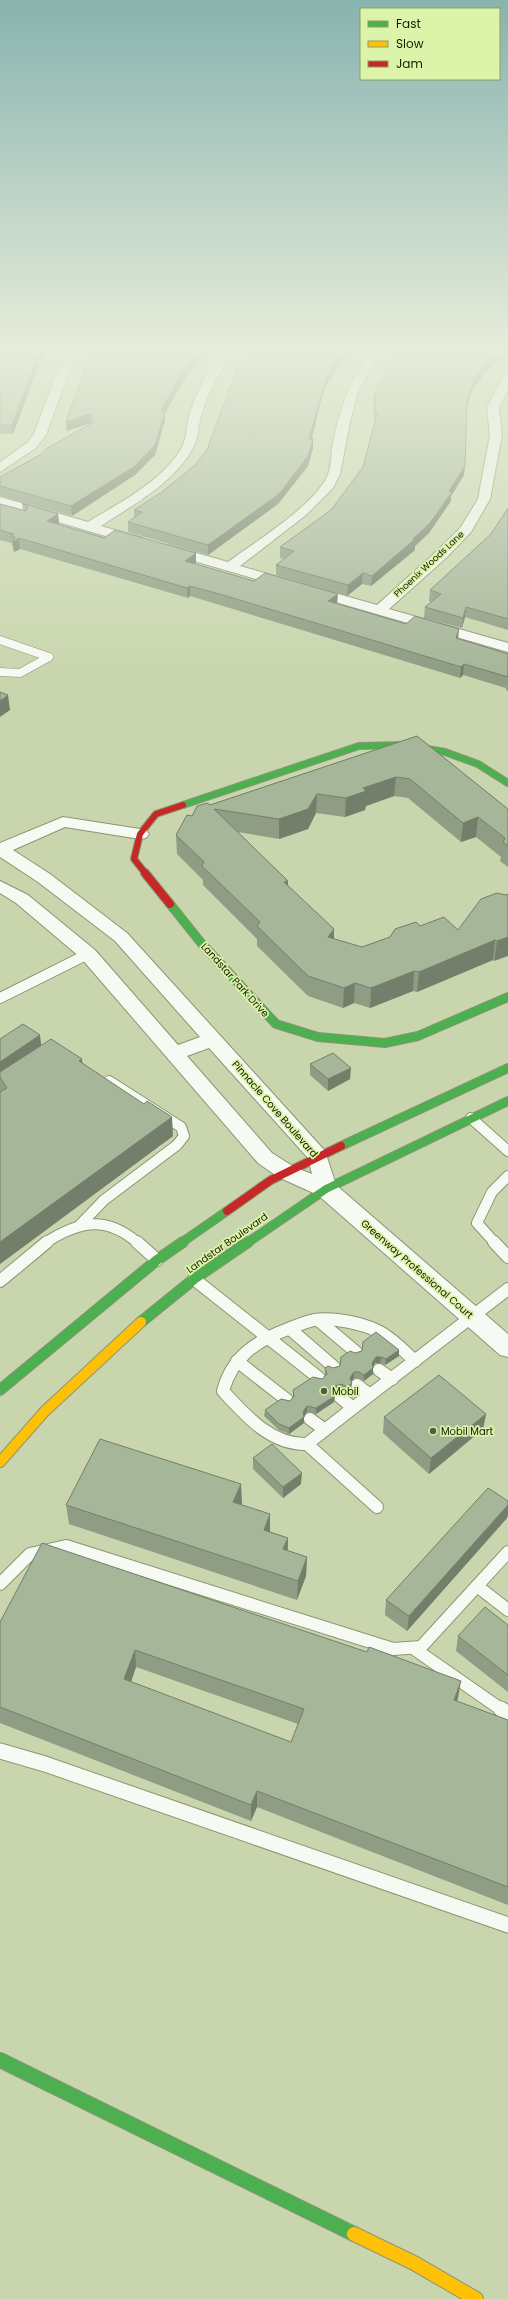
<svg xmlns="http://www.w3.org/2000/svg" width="508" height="2299" font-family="Poppins,sans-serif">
<rect width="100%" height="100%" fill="#c9d6ad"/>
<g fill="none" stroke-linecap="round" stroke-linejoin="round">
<g stroke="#8b9574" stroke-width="9">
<polyline id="lane-far3" points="0,640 49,657 20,673 0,672"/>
</g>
<g stroke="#8b9574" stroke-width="12">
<g id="lane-far2">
<polyline points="0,998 88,954"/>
<polyline points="471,1118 508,1151"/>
<polyline points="79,1226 104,1200 177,1145 184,1136 181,1127 109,1081"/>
<path d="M45,1243C79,1221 106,1215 138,1243"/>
<polyline points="495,1243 477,1223 492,1192 508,1176"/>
</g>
</g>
<g stroke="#8b9574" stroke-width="14">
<g id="lane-far1">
<polyline points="137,1242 157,1260"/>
<polyline points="494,1242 508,1257"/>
<polyline points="194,1279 319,1378"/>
<polyline points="0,1281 47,1242"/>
<polyline points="318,1320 356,1352"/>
<polyline points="290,1329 334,1367"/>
<polyline points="237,1361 287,1400"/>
<polyline points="379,1370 392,1379"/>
<polyline points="357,1385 370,1395"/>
<polyline points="340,1397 353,1408 508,1289"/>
<polyline points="310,1419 325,1430"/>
<polyline points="307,1444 353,1408"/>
<path d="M377,1507L307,1444C271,1445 246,1416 223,1391C232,1357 256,1341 288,1329C296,1326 305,1322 314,1320C333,1317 362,1323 380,1332C393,1339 404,1351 415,1361"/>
<polyline points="0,1584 30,1554 66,1546 393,1649 421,1647 508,1552"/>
<polyline points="477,1586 508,1610"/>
<polyline points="413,1648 502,1710"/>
</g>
</g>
<g stroke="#8b9574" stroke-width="17">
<g id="lane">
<polyline points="501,1709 508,1714"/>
<polyline points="0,1751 45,1764 508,1925"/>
</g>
</g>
<g stroke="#8b9574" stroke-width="2">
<g id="street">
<polygon points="71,349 82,349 67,377 46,435 36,448 0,472 0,462 28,442 34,434 55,377"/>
<path d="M225,349H237C222,369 209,389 202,413C198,424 199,438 193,448C173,484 134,504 101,526L143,538L145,541L143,544H133L0,505V497L88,522C120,502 160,483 181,449C187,439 186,427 189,416C196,393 208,367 225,349Z"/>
<path d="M377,349H389L369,371L357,395L350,422L340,474L333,488L306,515L240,566L377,605L437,551L461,527L478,499L490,435L487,408L502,377L508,374V389L499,408L502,435L490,499L471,532L447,557L389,609L508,643V652L163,552L161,549L168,545L228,562C255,542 312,507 327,477C331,468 331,457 332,447C340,411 348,375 377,349Z"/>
<path d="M63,817L140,829L146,830L149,834L146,838L140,839L65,827L13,850L50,874L127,933L325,1151L336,1185L508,1334V1357L500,1355L318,1195L278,1177L258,1163L81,958L16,903L0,893V881L28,895L95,950L178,1045L200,1037L115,941L38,882L0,857V843ZM209,1048L308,1158L312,1174L294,1167L272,1153L187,1056Z"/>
</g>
</g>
<g stroke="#8b9574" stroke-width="8">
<polyline id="fast-far3" points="183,805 359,746 404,745 445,752 478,764 508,783"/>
</g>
<g stroke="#8b9574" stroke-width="10">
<g id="fast-far2">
<polyline points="170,904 202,944 276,1024 318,1037 385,1043 418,1036 508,997"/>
<polyline points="341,1146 508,1068"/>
<polyline points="181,1243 227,1211"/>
<polyline points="247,1243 326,1189 508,1101"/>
</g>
</g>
<g stroke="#8b9574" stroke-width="12">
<g id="fast-far1">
<polyline points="141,1322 194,1279 248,1242"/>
<polyline points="0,1390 157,1260 183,1242"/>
</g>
</g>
<g stroke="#8b9574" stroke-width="16">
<polyline id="fast" points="0,2060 354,2234"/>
</g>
<g stroke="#8b9574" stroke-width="12">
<polyline id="slow-far1" points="0,1462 45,1411 141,1322"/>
</g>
<g stroke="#8b9574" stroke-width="16">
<polyline id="slow" points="354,2234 414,2263 476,2299"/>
</g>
<g stroke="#8b9574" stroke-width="8">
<polyline id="jam-far1" points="146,874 134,859 140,834 156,814 183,805"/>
</g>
<g stroke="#8b9574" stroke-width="10">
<g id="jam">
<polyline points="145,873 170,904"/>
<polyline points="227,1211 271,1180 341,1146"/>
</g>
</g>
<use href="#lane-far3" stroke="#f7f9f3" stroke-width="8"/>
<use href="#lane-far2" stroke="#f7f9f3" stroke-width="10"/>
<use href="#lane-far1" stroke="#f7f9f3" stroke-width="12"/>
<use href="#lane" stroke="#f7f9f3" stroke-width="15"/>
<use href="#street" fill="#f7f9f3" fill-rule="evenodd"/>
<use href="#fast-far3" stroke="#4caf50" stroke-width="6"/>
<use href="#fast-far2" stroke="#4caf50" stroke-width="8"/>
<use href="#fast-far1" stroke="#4caf50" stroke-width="10"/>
<use href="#fast" stroke="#4caf50" stroke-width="14"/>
<use href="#slow-far1" stroke="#ffc107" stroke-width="10"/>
<use href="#slow" stroke="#ffc107" stroke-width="14"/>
<use href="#jam-far1" stroke="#c62828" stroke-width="6"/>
<use href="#jam" stroke="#c62828" stroke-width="8"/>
</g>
<g fill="#8f9d84" fill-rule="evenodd">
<polygon points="3,349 49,349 37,370 13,434 0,434 0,354"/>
<polygon points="95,349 209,349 200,358 184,380 165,413 165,420 155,455 135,475 72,516 0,496 0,477 40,455 91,423 67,431 66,422"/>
<polygon points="249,349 354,349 334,372 334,375 326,385 321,401 312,439 313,439 313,448 308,466 278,504 208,555 128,532 128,522 134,518 134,510 162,492 195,465 207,450 257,351"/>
<polygon points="485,372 471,393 467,408 464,475 451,496 451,501 429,533 415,546 415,550 371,586 362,584 347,596 276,575 276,565 284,559 280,558 280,547 331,510 363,467 374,423 375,406 373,406 374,397"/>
<polygon points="22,503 58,514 59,524 58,524 196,563 195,564 254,581 337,604 508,654 508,691 506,690 506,688 463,675 460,678 223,606 190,596 188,598 20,549 14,552 13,547 12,546 12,543 0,540 0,504 23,510"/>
<polygon points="508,508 508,630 465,617 462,628 424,618 425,607 432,602 429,601 430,590 491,534"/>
<polygon points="417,736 508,809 508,867 500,861 501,857 476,837 461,842 408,798 394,796 366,806 365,810 345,817 316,813 308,829 279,839 238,832 288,885 334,939 362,947 420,926 458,930 506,895 494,961 493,960 417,992 413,991 370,1008 354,1003 343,1008 308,996 257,946 257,939 203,885 203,880 177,854 176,835 192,816 210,805"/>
<polygon points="0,1039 41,1046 82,1059 82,1064 173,1136 0,1264"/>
<polygon points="310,1064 350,1079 328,1091 310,1075"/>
<polygon points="355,1353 399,1356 385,1365 380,1363 375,1363 373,1367 373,1374 364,1381 358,1378 354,1378 351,1382 351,1389 347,1393 341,1390 335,1392 334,1393 334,1402 316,1414 307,1412 304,1416 304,1423 289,1434 279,1430 264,1416 265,1410 290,1401 293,1397 293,1390 322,1379 325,1375 325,1368 333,1368 340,1366"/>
<polygon points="486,1414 483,1429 429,1474 383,1433 384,1417"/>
<polygon points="253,1458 301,1484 283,1498 253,1469"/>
<polygon points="508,1501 508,1514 507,1518 407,1631 385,1615 386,1600"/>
<polygon points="242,1503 241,1505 270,1532 288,1538 288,1551 307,1557 306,1576 297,1600 69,1524 66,1505"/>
<path d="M0,1622L458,1698L457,1701L508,1720V1905L257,1807L251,1821L0,1723ZM136,1667L298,1724L291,1742L131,1682Z"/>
<polygon points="508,1625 508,1692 456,1651 458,1636"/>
</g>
<g fill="#747f6b">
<polygon points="43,349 49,349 37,370 13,434 12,425 36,361"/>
<polygon points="199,349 209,349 200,358 184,380 165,413 165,420 155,455 135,475 72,516 71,506 161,411 183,371"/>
<polygon points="347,349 354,349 334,372 334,375 326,385 321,401 309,448 309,439 322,392 327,376 332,366"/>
<polygon points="504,349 508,349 508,355 485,372 471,393 466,410 467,401 472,384 485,363"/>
<polygon points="90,414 91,423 67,431 66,422"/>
<polygon points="313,439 313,448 308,466 278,504 208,555 208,545"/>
<polygon points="465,466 464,475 451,496 451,501 429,533 415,546 415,550 371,586 372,576 413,539 449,491"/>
<polygon points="58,514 59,524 48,531 47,521"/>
<polygon points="19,538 20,549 14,552 13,542"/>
<polygon points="196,553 196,563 185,571 185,561"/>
<polygon points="363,573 362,584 347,596 348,585"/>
<polygon points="190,586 190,596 188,598 187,588"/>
<polygon points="338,594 337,604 328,601"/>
<polygon points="466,607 465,617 462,628 463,618"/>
<polygon points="459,629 458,639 456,638"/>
<polygon points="464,664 463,675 460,678 461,667"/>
<polygon points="8,695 10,710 0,717 0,701"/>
<polygon points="396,777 394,796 366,806 365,810 345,817 346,798 363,788"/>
<polygon points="317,794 316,813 308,829 279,839 279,819"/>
<polygon points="478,817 476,837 461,842 463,823"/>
<polygon points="288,881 288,900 284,882"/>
<polygon points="334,929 334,949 328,937"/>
<polygon points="508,937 508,956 494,961 497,941"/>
<polygon points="495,940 493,960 417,992 419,972"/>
<polygon points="414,971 413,991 370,1008 371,988"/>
<polygon points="355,983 354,1003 343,1008 344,988"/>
<polygon points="40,1035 42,1051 0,1077 0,1062"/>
<polygon points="82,1059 84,1079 79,1061"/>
<polygon points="351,1068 350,1079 328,1091 328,1079"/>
<polygon points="172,1117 173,1136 0,1264 0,1242"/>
<polygon points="399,1350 399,1356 385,1365 386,1359"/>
<polygon points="376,1357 381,1357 380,1363 375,1363 372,1369 372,1363"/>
<polygon points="373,1368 373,1374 364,1381 364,1375"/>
<polygon points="354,1372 354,1378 350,1384 350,1378"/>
<polygon points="352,1383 351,1389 347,1393 347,1387"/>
<polygon points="341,1384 341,1390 335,1392 333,1396 333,1390 335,1386"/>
<polygon points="335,1396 334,1402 316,1414 316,1408"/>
<polygon points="307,1406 307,1412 303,1418 303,1412"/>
<polygon points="486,1414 483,1429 429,1474 431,1458"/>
<polygon points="304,1417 304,1423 289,1434 289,1428"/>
<polygon points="302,1473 301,1484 283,1498 283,1487"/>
<polygon points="241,1484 242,1503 233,1522 233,1502"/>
<polygon points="508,1505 508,1514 507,1518 407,1631 409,1616"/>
<polygon points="270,1514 270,1533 264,1530"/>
<polygon points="288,1538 287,1557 283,1549"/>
<polygon points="307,1557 306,1576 297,1600 298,1581"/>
<polygon points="135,1650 136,1667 126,1696 124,1679"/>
<polygon points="461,1681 458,1698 451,1717 454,1700"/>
<polygon points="257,1791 257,1807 251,1821 251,1805"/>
</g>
<g fill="#a6b699" stroke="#747f6b" fill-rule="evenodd">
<polygon points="3,349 43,349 36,361 12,425 0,425 0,354"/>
<polygon points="95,349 199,349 183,371 161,411 165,411 155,445 135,466 71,506 0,486 0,477 40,455 46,449 94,422 90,414 66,422 86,366"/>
<polygon points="259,349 347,349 332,366 335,366 327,376 322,392 309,439 313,439 308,456 279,494 208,545 128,522 142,512 134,510 162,492 195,465 207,450 236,371 242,362"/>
<polygon points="404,349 504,349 485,363 472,384 467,401 465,466 449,491 452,492 430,523 413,539 415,539 372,576 363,573 348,585 276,565 294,551 280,547 331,510 363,467 377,414 374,414 376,397 374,397 378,384 395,358"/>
<polygon points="22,503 58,514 47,521 104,538 115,530 196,553 185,561 254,581 265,573 338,594 328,601 406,624 415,616 459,629 456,638 508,654 508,677 464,664 461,667 223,595 190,586 187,588 19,538 13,542 15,537 11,536 14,534 0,530 0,504 26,511 28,507"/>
<polygon points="508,508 508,619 466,607 463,618 425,607 441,594 430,590 491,534"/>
<polygon points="0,692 8,695 0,701"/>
<polygon points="417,736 508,809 508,846 503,842 505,838 478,817 463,823 410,779 396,777 363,788 366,791 346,798 317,794 308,809 279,819 214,809 288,881 284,882 334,929 328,937 362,947 390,937 395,929 416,922 420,926 444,917 458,930 481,899 497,893 506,895 508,894 508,937 497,941 495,940 419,972 414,971 371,988 355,983 344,988 308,976 257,926 260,922 202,866 204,862 176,835 187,815 192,816 197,806 207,803 210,805"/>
<polygon points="23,1024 40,1035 0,1062 0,1039"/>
<polygon points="51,1039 82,1059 79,1061 144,1104 147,1101 172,1117 0,1242 0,1092 7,1088 0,1077 0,1072"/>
<polygon points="333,1053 351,1068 328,1079 310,1064"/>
<polygon points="376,1332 399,1350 386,1359 381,1357 376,1357 372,1363 373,1368 364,1375 359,1372 354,1372 350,1378 352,1383 347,1387 341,1384 335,1386 333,1390 335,1396 316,1408 307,1406 303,1412 304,1417 289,1428 279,1424 265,1410 281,1399 290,1401 294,1396 293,1390 313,1377 322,1379 327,1374 325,1368 328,1366 333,1368 340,1366 341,1357 350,1351 355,1353 362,1351 363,1342"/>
<polygon points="439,1375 486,1414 431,1458 384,1417"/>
<polygon points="100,1439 241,1484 233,1502 270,1514 264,1530 288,1538 283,1549 307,1557 298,1581 66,1505"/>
<polygon points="272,1444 302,1473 283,1487 253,1458"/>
<polygon points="488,1488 508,1501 508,1505 409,1616 386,1600"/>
<path d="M42,1543L367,1652L369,1647L461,1681L454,1700L508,1720V1887L257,1791L251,1805L0,1707V1622ZM135,1650L304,1709L291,1742L124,1679Z"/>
<polygon points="485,1607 508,1625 508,1675 458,1636"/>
</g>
<linearGradient id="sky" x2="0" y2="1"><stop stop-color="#88b3af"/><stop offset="0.52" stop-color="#e7edda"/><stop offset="1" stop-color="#e7edda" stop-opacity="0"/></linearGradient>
<rect width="508" height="671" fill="url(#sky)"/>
<g fill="#535d3d" stroke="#dcf4a9" stroke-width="1.5">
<circle cx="324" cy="1391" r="4"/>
<circle cx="433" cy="1431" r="4"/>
</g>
<g text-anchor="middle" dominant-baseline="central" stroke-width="3.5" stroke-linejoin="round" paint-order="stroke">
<g font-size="9" fill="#141c00" stroke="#dcf4a9">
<text transform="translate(429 564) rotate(-43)">Phoenix Woods Lane</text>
</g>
<g font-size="10" fill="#141c00" stroke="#dcf4a9">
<text transform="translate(235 980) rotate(48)">Landstar Park Drive</text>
<text transform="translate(275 1109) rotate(49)">Pinnacle Cove Boulevard</text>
<text transform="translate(227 1243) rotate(-35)">Landstar Boulevard</text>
<text transform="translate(417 1269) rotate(41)">Greenway Professional Court</text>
</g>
<g font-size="10" fill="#141c00" stroke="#dcf4a9" text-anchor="start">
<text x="332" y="1391">Mobil</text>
<text x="441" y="1431">Mobil Mart</text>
</g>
</g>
<rect x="360" y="8" width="140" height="72" fill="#dcf4a9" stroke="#8c9e65"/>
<rect x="368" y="21" width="20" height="6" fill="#4caf50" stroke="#8c9e65"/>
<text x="396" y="28" font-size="12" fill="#141c00">Fast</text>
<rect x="368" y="41" width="20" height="6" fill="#ffc107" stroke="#8c9e65"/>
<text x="396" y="48" font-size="12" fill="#141c00">Slow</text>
<rect x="368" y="61" width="20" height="6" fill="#c62828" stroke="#8c9e65"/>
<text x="396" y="68" font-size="12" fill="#141c00">Jam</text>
</svg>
